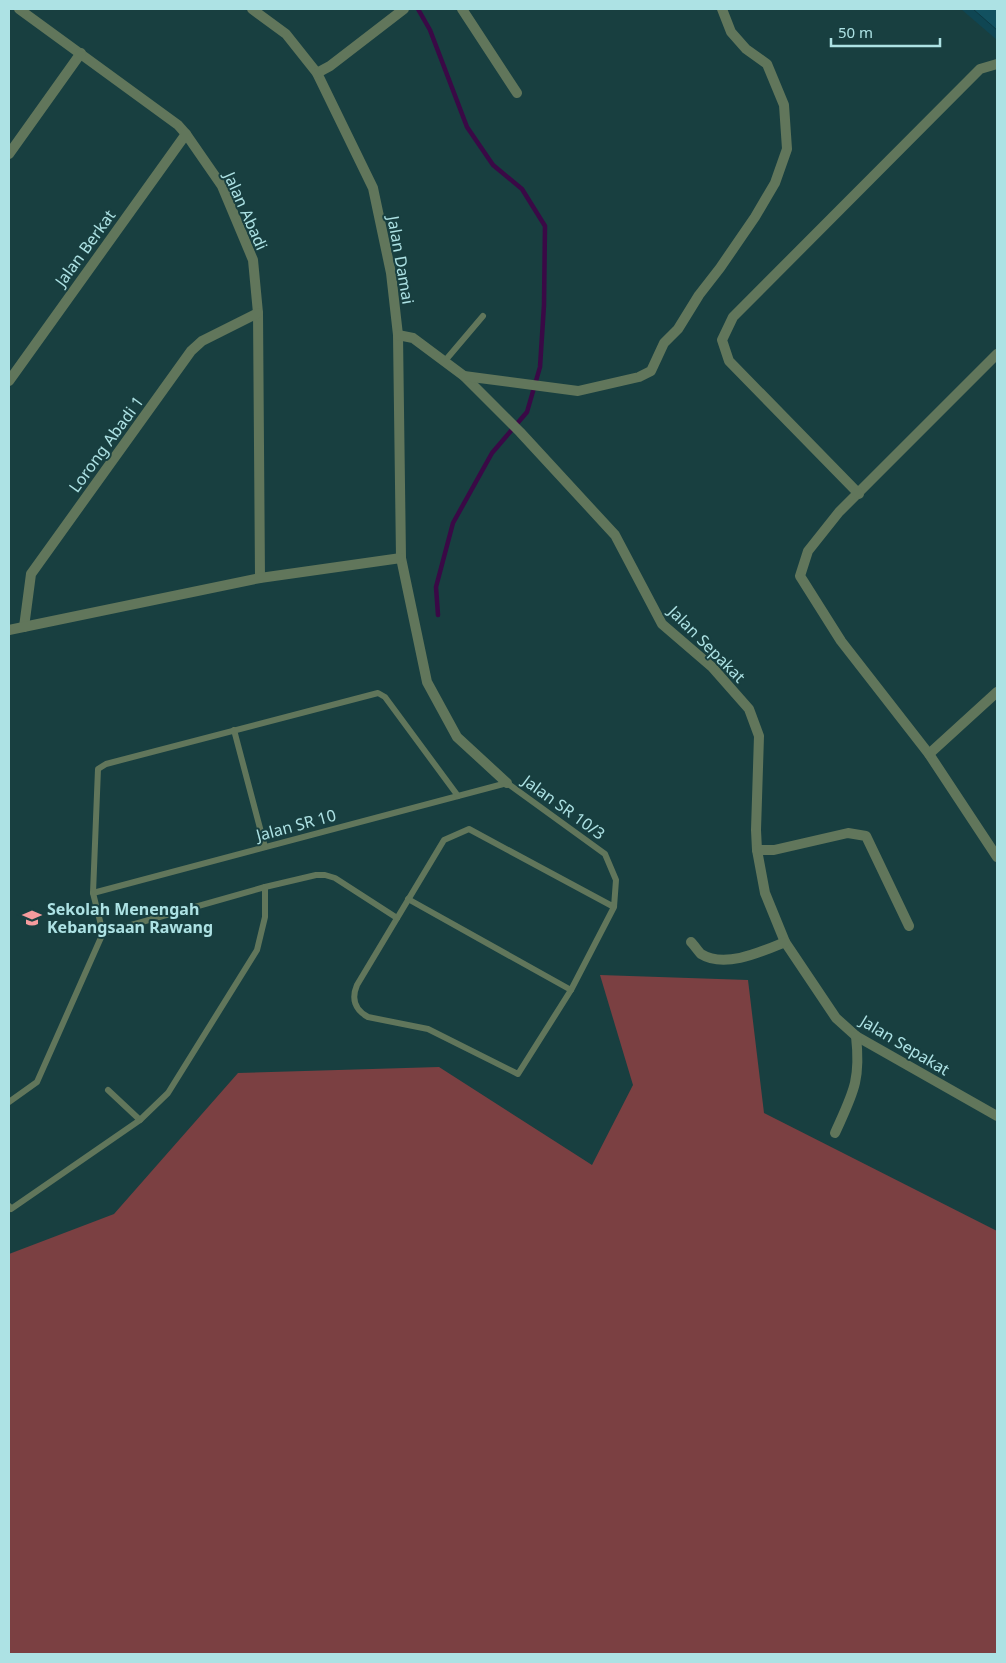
<svg xmlns="http://www.w3.org/2000/svg" width="1006" height="1663" font-family="'Noto Sans',sans-serif">
<rect width="100%" height="100%" fill="#183f40"/>
<polygon fill="#7b4042" points="600,975 748,980 764,1113 997,1231 997,1654 9,1654 9,1254 114,1214 238,1073 439,1067 592,1165 633,1085"/>
<g fill="none" stroke-linecap="round" stroke-linejoin="round">
<polyline stroke="#3a0946" stroke-width="4.5" points="418,9 430,30 467,127 493,165 522,189 545,226 544,305 540,367 527,412 492,453 453,523 436,587 438,615"/>
<g stroke="#61765b" stroke-width="6">
<polyline points="444,362 483,316"/>
<polyline points="234,730 265,847"/>
<path d="M93,893L507,783L605,854L616,880L614,907L571,990L518,1074L428,1029L368,1017C355,1010 351,999 357,985L444,840L469,829L614,907"/>
<polyline points="408,899 571,990"/>
<polyline points="397,918 335,878 325,875 316,875 265,887 103,933 93,893 98,769 106,764 378,693 385,697 458,796"/>
<polyline points="108,1090 140,1120"/>
<polyline points="9,1102 37,1082 103,933"/>
<polyline points="9,1206 11,1209 140,1120 168,1093 257,950 265,917 265,887"/>
</g>
<g stroke="#61765b" stroke-width="10">
<polyline points="19,9 178,125 186,134 222,186 253,260 258,313 260,578"/>
<polyline points="252,9 286,34 317,73 373,188 391,273 398,335 401,558 427,682 457,737 507,783"/>
<polyline points="462,9 517,93"/>
<polyline points="317,73 330,66 404,9"/>
<polyline points="9,154 81,53"/>
<polyline points="398,335 413,338 464,376 520,432 615,535 662,624 712,667 749,709 759,736 756,830 757,850 765,893 785,942 836,1018 856,1036 997,1116"/>
<polyline points="997,354 839,512 808,551 800,576 841,641 929,754 997,857"/>
<polyline points="464,376 578,391 639,377 651,371 664,343 678,329 699,295 720,268 755,217 775,183 787,149 784,105 767,64 746,49 731,32 722,9"/>
<polyline points="9,381 186,134"/>
<polyline points="859,494 729,361 722,340 733,317 980,69 997,64"/>
<polyline points="24,627 31,574 191,351 202,341 258,313"/>
<polyline points="9,630 260,578 401,558"/>
<polyline points="929,754 997,692"/>
<polyline points="757,850 774,850 848,833 866,836 909,926"/>
<path d="M691,942C694,945 698,951 701,954C725,969 763,951 785,942"/>
<path d="M835,1133C853,1093 861,1081 856,1036"/>
</g>
</g>
<polygon fill="#0f4653" points="961,9 997,9 997,40"/>
<polygon fill="#125160" stroke="#0d3943" points="973,9 997,9 997,30"/>
<defs>
<g id="school-bare" transform="scale(1.5)"><path d="M0-5L7-2L0 1L-7-2ZM-4 1L0 2.5L4 1V4Q0 6-4 4Z" fill="#f59b9d" stroke="#183f40" stroke-width="2.5" paint-order="stroke"/></g>
</defs>
<g fill-rule="evenodd">
<use href="#school-bare" x="32" y="918"/>
</g>
<g text-anchor="middle" dominant-baseline="central" stroke-width="4" stroke-linejoin="round" paint-order="stroke">
<g font-size="16" fill="#ade2e4" stroke="#183f40">
<text transform="translate(246 211) rotate(66)">Jalan Abadi</text>
<text transform="translate(85 248) rotate(-54)">Jalan Berkat</text>
<text transform="translate(401 260) rotate(80)">Jalan Damai</text>
<text transform="translate(106 444) rotate(-54)">Lorong Abadi 1</text>
<text transform="translate(707 644) rotate(45)">Jalan Sepakat</text>
<text transform="translate(564 807) rotate(36)">Jalan SR 10/3</text>
<text transform="translate(296 825) rotate(-15)">Jalan SR 10</text>
<text transform="translate(905 1045) rotate(31)">Jalan Sepakat</text>
</g>
<g font-size="16" font-weight="bold" fill="#ade2e4" stroke="#183f40" text-anchor="start">
<text x="47" y="909">Sekolah Menengah<tspan x="47" dy="18">Kebangsaan Rawang</tspan></text>
</g>
</g>
<rect width="1006" height="1663" fill="none" stroke="#ade2e4" stroke-width="20"/>
<path d="M831 38v8h109v-8" fill="none" stroke="#ade2e4" stroke-width="2.5"/>
<text x="838" y="38" font-size="15" fill="#ade2e4" stroke="#183f40" stroke-width="4" paint-order="stroke">50 m</text>
</svg>
